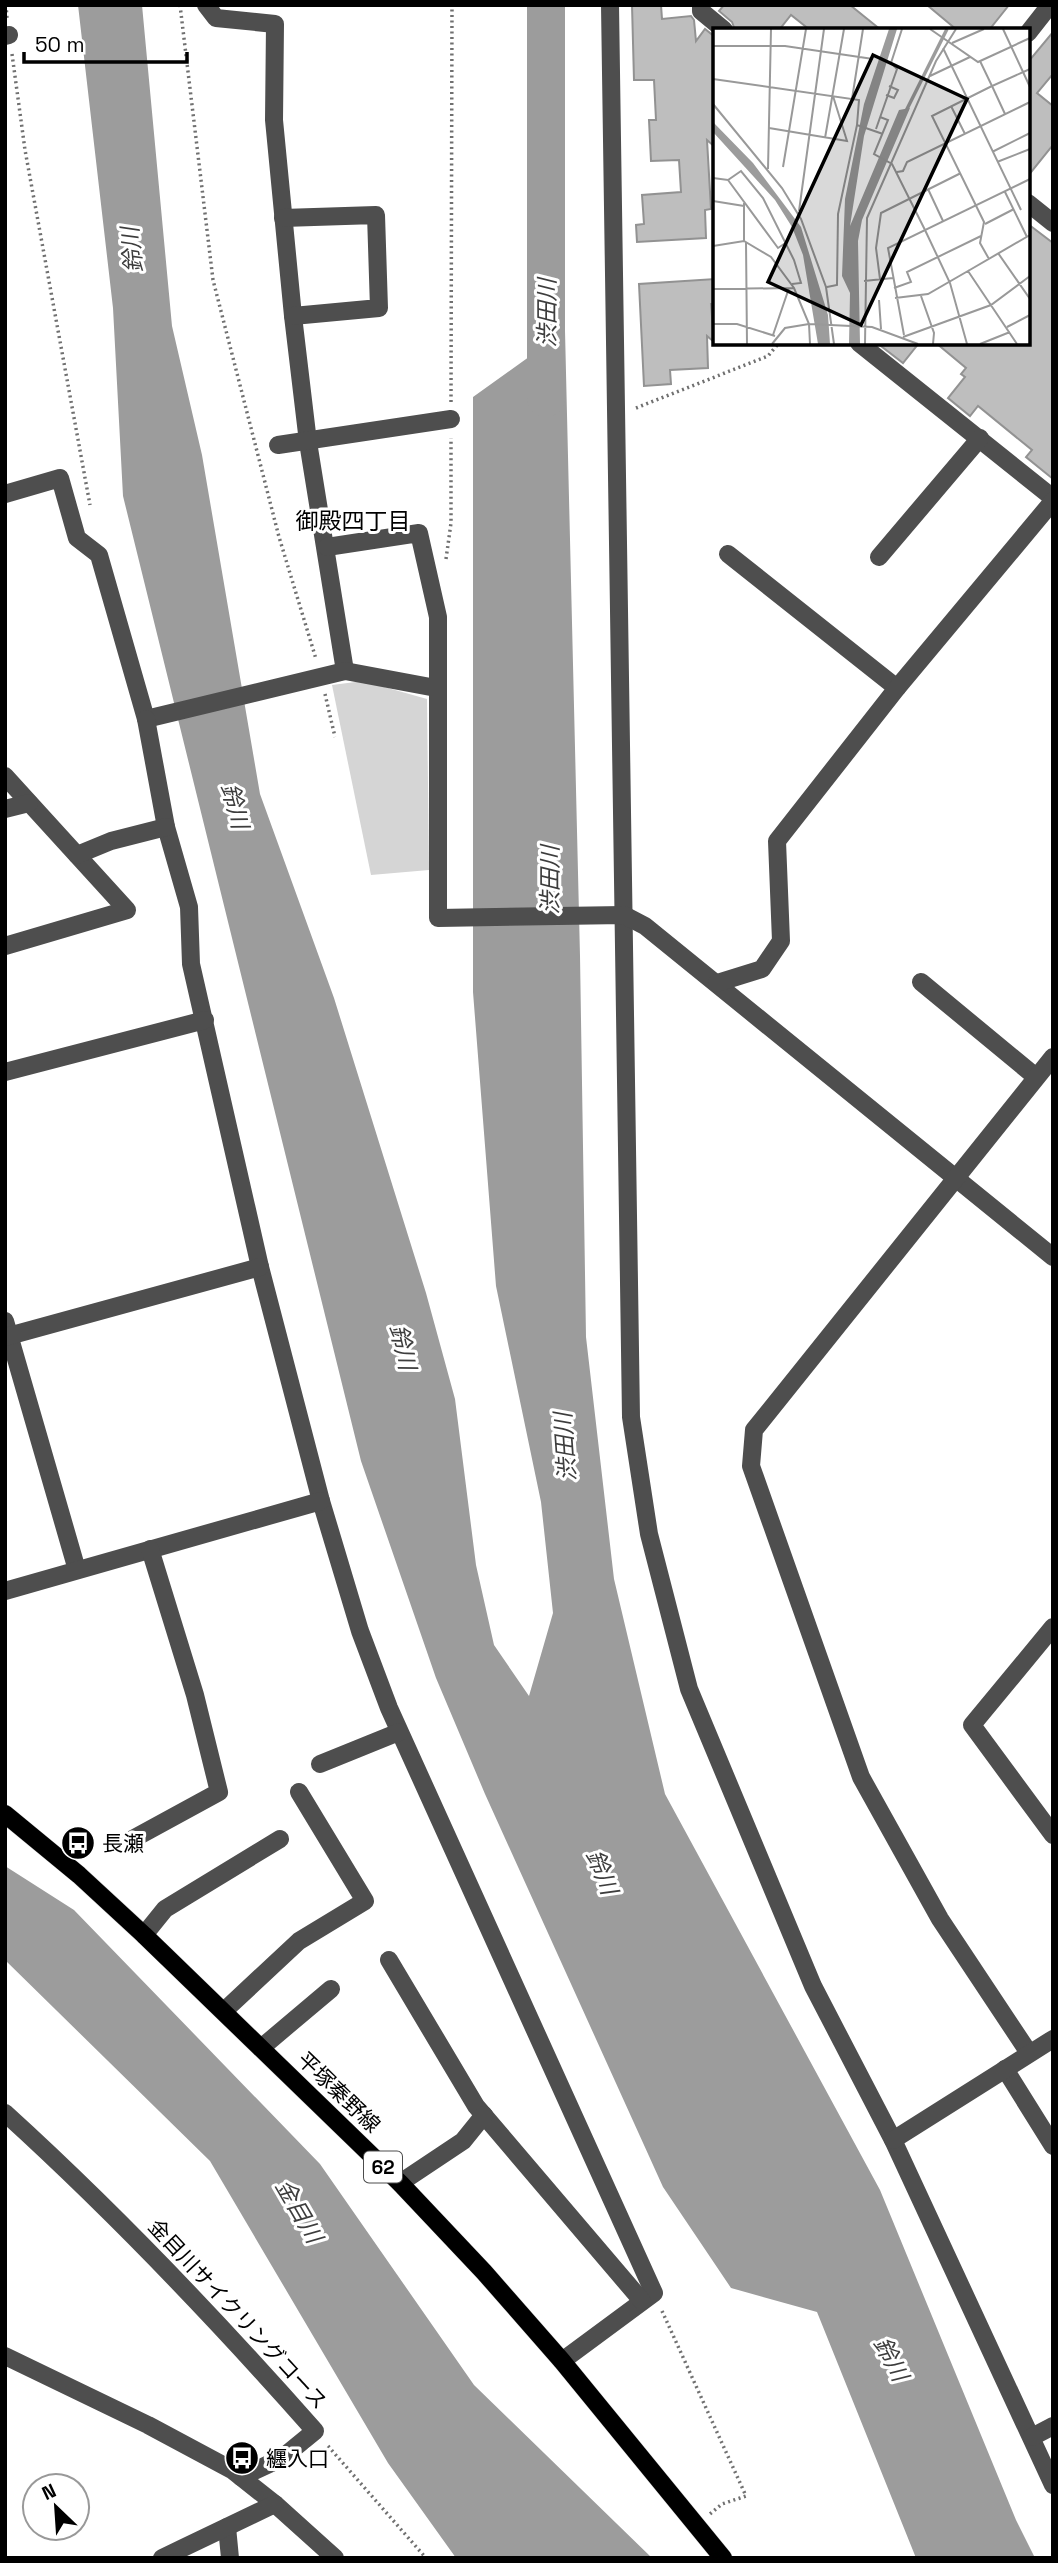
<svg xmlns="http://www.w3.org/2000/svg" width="1058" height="2563" font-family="'Space Grotesk','Noto Sans JP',sans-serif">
<rect width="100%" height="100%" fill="#fff"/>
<polygon fill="#d5d5d5" points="363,681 427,699 429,870 371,875 332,685"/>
<g fill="#9c9c9c">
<polygon points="78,5 142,5 172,326 202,455 260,794 334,998 426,1293 455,1399 476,1565 494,1645 529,1696 553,1613 541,1502 496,1286 473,992 473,397 565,331 580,956 586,1337 614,1579 665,1794 880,2190 1016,2520 1035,2558 916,2558 817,2312 731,2288 663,2187 485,1794 436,1678 361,1461 123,496 113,308"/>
<polygon points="5,1866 74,1910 320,2164 474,2385 652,2558 456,2558 388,2463 210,2161 5,1960"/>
</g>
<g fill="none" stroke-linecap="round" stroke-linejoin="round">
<polyline stroke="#9c9c9c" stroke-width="38" points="546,5 546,398"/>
</g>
<g fill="#bebebe" stroke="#929292" stroke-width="2">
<polygon points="632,5 661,5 662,19 691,16 694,20 696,41 705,29 715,37 715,147 707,140 711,209 705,210 706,238 637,242 636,225 644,224 642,195 681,192 679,160 651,161 649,120 656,120 654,80 634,80"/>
<polygon points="724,5 850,5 881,30 810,30 791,15 779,30 735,30 732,22 719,11"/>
<polygon points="927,5 1009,5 989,30 957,30"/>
<polygon points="1053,32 1053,74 1037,93 1053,106 1053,145 1028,176 1028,62"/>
<polygon points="1028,224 1053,243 1053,479 1026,457 1032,450 978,406 970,416 948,398 965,377 961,374 966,368 936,343 1028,343"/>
<polygon points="715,279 715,304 711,304 714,342 707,336 708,368 670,370 671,384 644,386 639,284"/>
<polygon points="877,343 919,343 903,363"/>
</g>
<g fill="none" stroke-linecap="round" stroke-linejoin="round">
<g stroke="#dbdbdb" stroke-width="19">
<polyline id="major" points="5,1814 79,1875 144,1935 400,2183 484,2272 562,2361 723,2558"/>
</g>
<g stroke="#707070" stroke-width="3.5" stroke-dasharray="2 3.5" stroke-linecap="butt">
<polyline points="6,5 7,18"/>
<polyline points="180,5 213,280 279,537 316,659"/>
<polyline points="12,54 25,150 90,505"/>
<polyline points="451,402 452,5"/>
<polyline points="636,408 768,356 779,343"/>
<polyline points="446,559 451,523 451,438"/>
<polyline points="325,694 335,737"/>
<polyline points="662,2311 746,2496 722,2504 710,2514"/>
<polyline points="328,2446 426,2558"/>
</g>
<g stroke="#4e4e4e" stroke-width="18">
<polyline points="206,5 216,18 275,24 274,120 293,316 308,442 345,671"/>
<polyline points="610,5 631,1417 649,1534 689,1689 813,1986 893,2140 1053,2485"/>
<polyline points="701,5 701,11 724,30"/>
<polyline points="1028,33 1050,5"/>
<polyline points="5,36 9,35"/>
<polyline points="1028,203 1053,223"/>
<polyline points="283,218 376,215 379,308 293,316"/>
<polyline points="859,343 1053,498"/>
<polyline points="278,445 451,419"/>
<polyline points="5,494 60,478 77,538 99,555 146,719 345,671 436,688"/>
<polyline points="327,547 419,533 438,617 438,918 624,915 645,926 1053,1257"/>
<polyline points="728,554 897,688"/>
<polyline points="879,557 980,438"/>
<polyline points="146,719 166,827 189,907 191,964 260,1267 321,1501 360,1631 389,1708 654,2293 562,2361"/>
<polyline points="5,776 127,910 5,946"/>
<polyline points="5,809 29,803"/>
<polyline points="77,855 111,841 166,827"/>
<polyline points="921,982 1036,1077"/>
<polyline points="717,983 762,969 781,941 777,841 897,688 1053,501"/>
<polyline points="5,1072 205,1020"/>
<polyline points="5,1321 77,1570"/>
<polyline points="5,1337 260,1267"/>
<polyline points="5,1591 321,1501"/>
<polyline points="1053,1627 972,1725 1053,1835"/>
<polyline points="320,1764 399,1732"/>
<polyline points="131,1840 219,1792 195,1695 150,1549"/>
<polyline points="144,1935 165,1909 280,1839"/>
<polyline points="389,1960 476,2106 642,2301"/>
<polyline points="224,2011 299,1941 365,1901 299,1792"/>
<polyline points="261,2048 331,1989"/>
<polyline points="1029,2053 940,1919 861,1777 751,1466 754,1430 1053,1057"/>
<polyline points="1005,2069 1053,2146"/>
<path d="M5,2113C115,2213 217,2320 315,2431L282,2458L241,2477"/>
<polyline points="893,2140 1053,2039"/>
<polyline points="400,2183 463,2141 484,2115"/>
<polyline points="5,2356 148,2425 232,2470 275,2504 335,2558"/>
<polyline points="1032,2437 1053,2426"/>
<polyline points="227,2527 230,2558"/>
<polyline points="162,2558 275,2504"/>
</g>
<use href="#major" stroke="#000" stroke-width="18"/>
</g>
<defs>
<g id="bus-disc" transform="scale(1.75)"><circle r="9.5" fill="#000" stroke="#fff"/><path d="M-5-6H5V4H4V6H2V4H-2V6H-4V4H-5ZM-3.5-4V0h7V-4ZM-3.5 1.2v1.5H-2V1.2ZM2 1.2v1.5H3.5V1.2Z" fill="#fff"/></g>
</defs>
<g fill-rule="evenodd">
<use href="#bus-disc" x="78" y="1843"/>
<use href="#bus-disc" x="242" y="2458"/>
</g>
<g text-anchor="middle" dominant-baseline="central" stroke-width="6" stroke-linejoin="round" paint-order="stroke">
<rect fill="#fff" stroke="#4c4c4c" stroke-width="2" x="364" y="2151.5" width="38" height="31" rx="5"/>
<g font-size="19" font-weight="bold" fill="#000">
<text x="383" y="2167">62</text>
</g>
<g font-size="21" fill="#000" stroke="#fff" text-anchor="start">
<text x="102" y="1843">長瀬</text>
<text x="266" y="2458">纒入口</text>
</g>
<g font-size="21" fill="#000" stroke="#fff">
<text transform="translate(339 2092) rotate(44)">平塚秦野線</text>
<text transform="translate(238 2314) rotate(47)">金目川サイクリングコース</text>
</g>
<g font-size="23" font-style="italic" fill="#3d3d3d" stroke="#fff">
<text transform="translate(132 250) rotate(-96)">鈴川</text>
<text transform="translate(547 313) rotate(-90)">渋田川</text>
<text transform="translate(235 806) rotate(75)">鈴川</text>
<text transform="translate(550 880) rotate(-90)">渋田川</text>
<text transform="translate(403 1347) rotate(77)">鈴川</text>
<text transform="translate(565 1447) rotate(-94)">渋田川</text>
<text transform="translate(602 1872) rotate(68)">鈴川</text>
<text transform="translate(299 2211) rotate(60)">金目川</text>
<text transform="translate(891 2359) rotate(62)">鈴川</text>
</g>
<g font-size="23" fill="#000" stroke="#fff">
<text x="353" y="521">御殿四丁目</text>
</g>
</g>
<g transform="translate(713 28)">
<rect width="317" height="317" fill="#fff"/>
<path d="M176,1H184L151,108L137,198L186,82L197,80L149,192L145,213L147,316H136L137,265L129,248L132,171L151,76ZM0,94L40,135L88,199L115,287L117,316H105L90,227L79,199L62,172L0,104Z" fill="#9c9c9c"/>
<path fill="none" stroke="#9c9c9c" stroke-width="3.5" d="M193,83L234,1"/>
<path fill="none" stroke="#999" stroke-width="2" d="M217,1L265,34L317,10M290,1L317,59M239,15L271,1M0,18H72L160,31M230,20L308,182M267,33L279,58L219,88L271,194L267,215L276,231M217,48L257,29M0,51L146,72L144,97L170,106M173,67L181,70L185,62L176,58M139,71L150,1M0,76L69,160L88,191L113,259L121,316M238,78L252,106M292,86L279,58L317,41M167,89L175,92L161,126L179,136L212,202L237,255L254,316M56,100L134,113L120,68M163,101L184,41L178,35L189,1M112,110L131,1M279,124L317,105M284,134L317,121M70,139L93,1M55,141L58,1M184,144L190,143L194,134L317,74M0,150L15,152L28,143L50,170L81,232L88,255L79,256M15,152L65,220L74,214M215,161L230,193M292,164L314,209M0,173L31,178M86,183L111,1M272,196L301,181M31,213V175M33,214L34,316M0,218L31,213L58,229L81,260L96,296L97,316M285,225L317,271M255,243L317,207M167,251L163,220L168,185L248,145M151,253L180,250M114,259L124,257L125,186L144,97M181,260L198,254L194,244L268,208M0,261L81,260M208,268L221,305L220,316M182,270L215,266L255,243L304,316M166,272L168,301M0,296H24L62,308M294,299L317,287M60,307L76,260M191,307L175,220L317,151M190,309L278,277L317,248M59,316L72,300L96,296L159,299L205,316M152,316L154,190L223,33L243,1M267,316L297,304"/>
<path fill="#000" fill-opacity="0.15" stroke="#000" stroke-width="3.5" d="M160,27L254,71L148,297L55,254Z"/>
<rect width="317" height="317" fill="none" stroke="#000" stroke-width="3.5"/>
</g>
<rect width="1058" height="2563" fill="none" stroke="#000000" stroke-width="14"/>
<g transform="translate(56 2507) rotate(335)"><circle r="33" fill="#ffffff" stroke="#999999" stroke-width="2"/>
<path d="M0-5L12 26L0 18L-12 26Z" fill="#000000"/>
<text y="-10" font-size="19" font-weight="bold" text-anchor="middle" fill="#000000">N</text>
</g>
<path d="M24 52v10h163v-10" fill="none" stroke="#000000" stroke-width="3.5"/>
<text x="35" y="52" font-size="21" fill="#000000" stroke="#ffffff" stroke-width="5" paint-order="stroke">50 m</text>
</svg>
